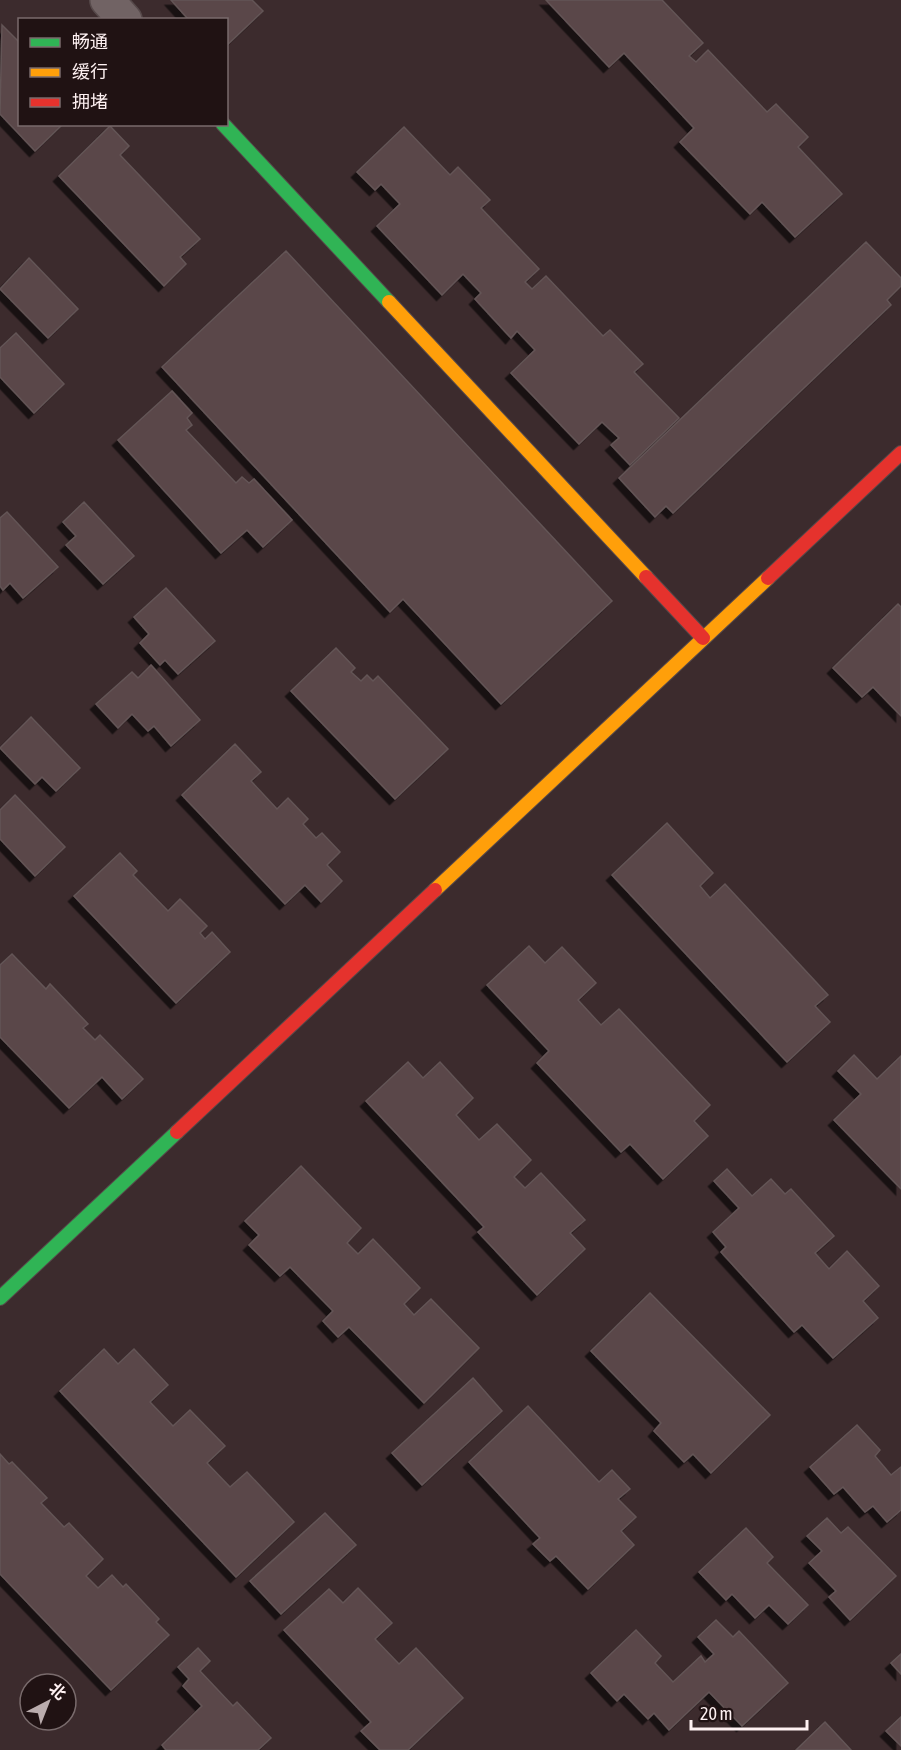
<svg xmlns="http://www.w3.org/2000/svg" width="901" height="1750" font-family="'Asap Condensed','Noto Sans SC',sans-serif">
<defs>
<filter id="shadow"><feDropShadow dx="-5.5" dy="5.5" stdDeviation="0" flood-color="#0009"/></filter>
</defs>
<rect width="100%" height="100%" fill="#3c2b2d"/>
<g fill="#5a4649" stroke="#635556" stroke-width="1.5" filter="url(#shadow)">
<polygon points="171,0 252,0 263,11 226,46 226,20 189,20"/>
<polygon points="546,0 662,0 703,43 689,56 696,62 708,50 767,112 776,104 808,137 798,147 842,194 795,237 762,202 750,214 680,142 694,128 624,53 609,67"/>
<polygon points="2,25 20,43 20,124 63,124 35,151 0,114"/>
<polygon points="110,126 129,146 120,155 200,239 180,257 186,264 164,286 59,176"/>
<polygon points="404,127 450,175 458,167 490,200 481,208 539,269 525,282 532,289 546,276 603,336 610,330 643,364 634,372 679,418 630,465 611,445 619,438 602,422 579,444 511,373 535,350 517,331 511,338 475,299 481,293 463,274 442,295 377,226 400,204 381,184 375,190 357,172"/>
<polygon points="866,242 901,278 901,286 887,300 891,305 673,513 666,506 655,517 619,478"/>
<polygon points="286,251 612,601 501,704 403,599 390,612 162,367"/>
<polygon points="29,258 78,309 48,338 0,289"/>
<polygon points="16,333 64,384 34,413 0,377 0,348"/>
<polygon points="172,391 192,413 187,418 192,425 186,430 236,483 242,477 249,483 254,479 292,520 263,547 247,530 221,553 118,440"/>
<polygon points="84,502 134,556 103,584 66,545 76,536 63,522"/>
<polygon points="7,512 58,567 23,598 10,583 3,590 0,586 0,518"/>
<polygon points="166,588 215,641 178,674 165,660 160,665 140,643 149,634 134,617"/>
<polygon points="898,604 901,607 901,716 873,687 862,697 833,668"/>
<polygon points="336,648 355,668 351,672 361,681 367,675 373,681 378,676 448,749 395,799 291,691"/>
<polygon points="151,665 200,720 171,746 154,726 148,731 132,714 118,728 96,704 132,672 138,678"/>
<polygon points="31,717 80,768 56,791 42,777 35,784 0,748"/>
<polygon points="235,744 261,772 251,781 277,809 288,798 308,819 303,824 316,838 322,833 340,852 327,865 342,881 321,902 305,885 285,904 182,795"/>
<polygon points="15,795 65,847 35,876 0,839 0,810"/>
<polygon points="667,823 713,873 700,886 710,898 725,884 828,995 815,1006 830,1022 787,1062 612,875"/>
<polygon points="120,853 137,871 133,875 168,911 180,899 207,926 200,933 205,939 212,932 230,952 176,1003 74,896"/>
<polygon points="529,946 545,963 562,947 596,983 578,1000 601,1025 619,1009 710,1105 694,1121 708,1136 663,1179 630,1144 621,1152 537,1063 549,1051 487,985"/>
<polygon points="12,954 46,989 50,984 88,1024 83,1028 95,1040 100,1035 143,1079 122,1099 102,1077 69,1108 0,1037 0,965"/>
<polygon points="854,1055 877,1079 901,1056 901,1189 834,1120 861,1094 838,1071"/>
<polygon points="408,1062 423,1078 440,1062 473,1098 456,1115 479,1140 497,1124 531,1160 514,1177 525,1188 541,1173 585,1220 570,1233 585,1249 537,1295 478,1232 484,1227 366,1101"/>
<polygon points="301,1166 361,1228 347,1243 358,1254 373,1239 420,1288 404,1304 414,1315 431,1299 479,1348 424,1403 349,1327 338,1337 323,1321 333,1311 290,1267 280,1276 249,1245 259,1235 245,1221"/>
<polygon points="727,1169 752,1196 771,1179 785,1194 791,1189 834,1236 815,1253 829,1269 847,1251 879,1286 863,1301 878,1318 833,1358 802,1325 794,1332 721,1252 726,1247 713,1232 739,1208 714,1181"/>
<polygon points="650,1293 770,1415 711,1473 693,1454 684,1462 654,1431 661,1423 591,1351"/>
<polygon points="104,1349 118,1364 134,1349 168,1385 150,1402 173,1426 190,1410 225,1446 207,1463 230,1487 247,1472 294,1522 236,1577 60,1391"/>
<polygon points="473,1378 502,1411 422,1485 392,1453"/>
<polygon points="528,1406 599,1482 612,1470 630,1489 618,1499 636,1517 621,1531 634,1545 588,1589 556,1556 550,1561 533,1544 540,1538 469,1462"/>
<polygon points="857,1425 880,1450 875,1456 891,1475 901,1467 901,1510 887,1522 873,1506 865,1512 843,1487 834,1494 810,1467"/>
<polygon points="0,1454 9,1464 12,1462 47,1498 41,1503 64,1527 69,1523 103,1559 86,1576 98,1588 112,1575 123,1587 126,1584 159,1619 156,1622 169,1635 111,1690 0,1574"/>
<polygon points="325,1513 356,1545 281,1614 250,1581"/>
<polygon points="827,1518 841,1533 848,1527 896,1576 850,1620 829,1597 836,1591 809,1563 822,1551 807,1536"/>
<polygon points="746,1528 773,1557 767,1563 808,1605 788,1624 769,1605 755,1618 732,1594 726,1600 699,1572"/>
<polygon points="358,1588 392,1623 375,1639 399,1664 416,1648 463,1698 408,1750 380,1750 361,1731 371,1722 284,1630 329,1589 343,1603"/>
<polygon points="716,1620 733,1637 739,1631 788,1683 742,1726 709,1692 669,1730 654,1713 648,1719 624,1694 617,1701 591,1673 636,1630 661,1656 655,1663 673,1682 701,1656 705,1662 714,1654 698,1637"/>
<polygon points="198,1648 210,1661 200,1671 233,1706 237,1702 271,1738 258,1750 166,1750 162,1745 202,1706 183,1686 189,1679 178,1667"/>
<polygon points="901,1654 901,1674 891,1663"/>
<polygon points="901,1717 901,1746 886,1731"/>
<polygon points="825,1722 851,1750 796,1750"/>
</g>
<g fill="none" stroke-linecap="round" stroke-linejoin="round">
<g stroke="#56494a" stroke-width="36">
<polyline id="street" points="107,0 125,20"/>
</g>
<g stroke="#56494a" stroke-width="16">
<g id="fast">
<polyline points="223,124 389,302"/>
<polyline points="0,1298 177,1132"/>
</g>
</g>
<g stroke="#56494a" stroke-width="16">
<g id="slow">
<polyline points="389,302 646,577"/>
<polyline points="435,890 768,578"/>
</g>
</g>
<g stroke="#56494a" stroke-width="16">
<g id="jam">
<polyline points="646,577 703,638"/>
<polyline points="768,578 901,453"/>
<polyline points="177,1132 435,890"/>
</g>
</g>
<use href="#street" stroke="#716364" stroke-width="33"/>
<use href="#fast" stroke="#30b455" stroke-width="14"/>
<use href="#slow" stroke="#ff9f0a" stroke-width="14"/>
<use href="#jam" stroke="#e5322d" stroke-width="14"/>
</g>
<rect x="18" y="18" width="210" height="108" fill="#201213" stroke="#796b6c" stroke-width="1.5"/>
<rect x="30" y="38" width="30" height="9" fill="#30b455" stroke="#796b6c" stroke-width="1.5"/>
<text x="72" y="48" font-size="18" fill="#fef1f2">畅通</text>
<rect x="30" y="68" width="30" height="9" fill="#ff9f0a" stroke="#796b6c" stroke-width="1.5"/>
<text x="72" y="78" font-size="18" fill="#fef1f2">缓行</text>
<rect x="30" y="98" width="30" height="9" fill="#e5322d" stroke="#796b6c" stroke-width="1.5"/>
<text x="72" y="108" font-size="18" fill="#fef1f2">拥堵</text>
<g transform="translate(48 1702) rotate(42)"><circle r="28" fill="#201213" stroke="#796b6c" stroke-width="1.5"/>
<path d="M0-4.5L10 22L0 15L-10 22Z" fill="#baacad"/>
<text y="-9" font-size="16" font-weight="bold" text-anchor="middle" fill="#fef1f2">北</text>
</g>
<path d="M691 1720v9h116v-9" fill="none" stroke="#fef1f2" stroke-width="3"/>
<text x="700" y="1720" font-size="18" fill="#fef1f2" stroke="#201213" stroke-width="4.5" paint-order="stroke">20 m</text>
</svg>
